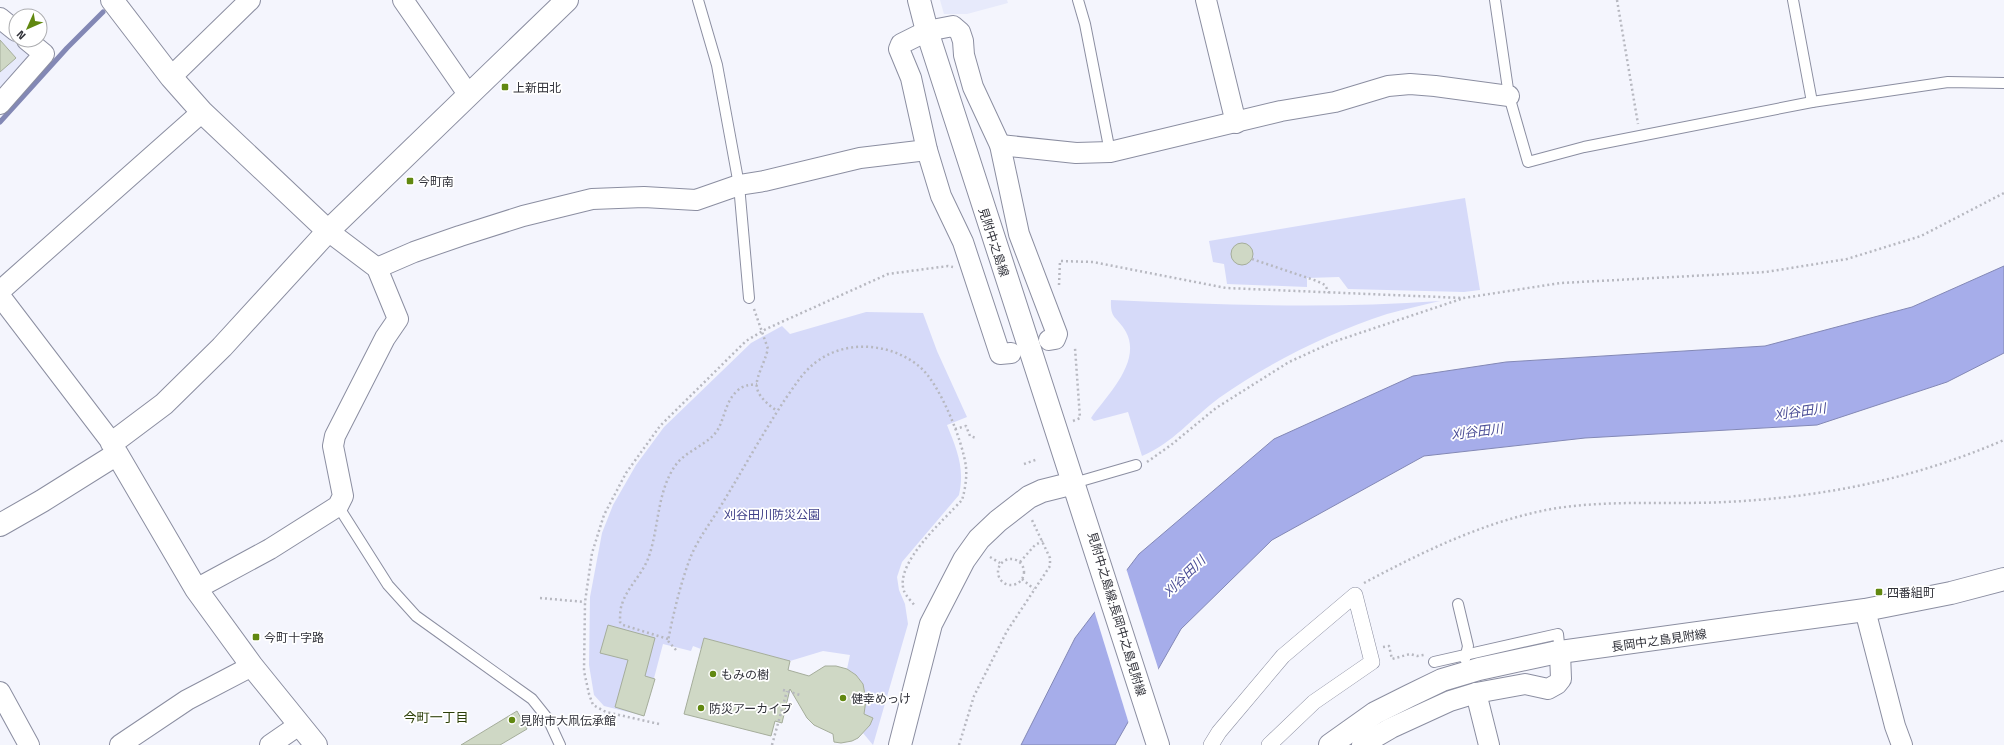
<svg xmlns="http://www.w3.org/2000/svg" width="2004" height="745" font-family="'Titillium Web','Noto Sans JP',sans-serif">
<rect width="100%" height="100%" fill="#f4f5fd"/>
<g fill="#e7eafb">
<polygon points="940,0 1007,0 1008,3 967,14 944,14"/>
<polygon points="0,27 29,52 30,61 0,95"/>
</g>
<g fill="#d6daf9">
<polygon points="1465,198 1480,290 1464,292 1348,289 1339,277 1307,278 1307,287 1227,284 1224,264 1213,262 1209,241"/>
<path d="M1111,300C1220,305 1331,309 1440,301C1423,305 1405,309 1387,314C1329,333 1270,362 1219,398C1193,417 1172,444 1142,456L1128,412L1094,421L1091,418C1107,395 1142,362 1126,332C1117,316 1110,320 1111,300Z"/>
<path d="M866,312L923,313L937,351L967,417L947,425C957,450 965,468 959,495L902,562L897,577L899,590L905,604L908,624L873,745L863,733L870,725L873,718L864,714C868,695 865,678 847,669L850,655L823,651L790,661L704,638L701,649L693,646L691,651L663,644L644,716L604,706L594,695L589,665L590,597L602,533L613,505L636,465L664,427L751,343L782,326L790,334Z"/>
</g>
<polygon fill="#a6adea" stroke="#8388b5" points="2004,266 2004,353 1947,382 1817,425 1585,438 1424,456 1272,540 1181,629 1115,745 1021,745 1075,638 1139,554 1274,439 1413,376 1506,362 1765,346 1912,307"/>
<polygon fill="#f4f5fd" points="1126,568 1159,671 1129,724 1094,610"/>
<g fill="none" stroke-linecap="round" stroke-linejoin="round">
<polyline stroke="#8388b5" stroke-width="5" points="0,122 67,48 103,12"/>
</g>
<g fill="#cfd8c5" stroke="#a5ad9b">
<polygon points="0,40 16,58 0,72"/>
<circle cx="1242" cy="254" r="11"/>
<polygon points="608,625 655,638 645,676 655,679 644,716 615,707 628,660 600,653"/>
<polygon points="704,638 790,661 788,670 809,676 825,666 836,666 847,669 856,675 863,684 866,700 864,714 873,718 870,725 858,738 852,741 841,743 834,742 833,734 814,725 807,718 790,689 782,723 775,721 771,736 684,714"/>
<polygon points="517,711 527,729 500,745 461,745"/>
</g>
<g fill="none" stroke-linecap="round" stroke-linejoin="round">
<g stroke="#8b8ea1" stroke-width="12">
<g id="service">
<polyline points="698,0 717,65 739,185 749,298"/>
<polyline points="1078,0 1085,24 1110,152"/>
<polyline points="1495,0 1509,96 1528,162 1584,147 1812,102 1948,82 2004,83"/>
<polyline points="1793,0 1812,102"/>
<polyline points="1074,483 1136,465"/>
<polyline points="338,506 388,585 416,616 532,699 548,719 560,745"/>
<polyline points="1458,604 1468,646 1465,659"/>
<polyline points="1434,662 1558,634 1560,653"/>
</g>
</g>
<g stroke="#8b8ea1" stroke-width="16">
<polyline id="pedestrian" points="1211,745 1219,732 1283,656 1355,595 1372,662 1314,702 1269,745"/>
</g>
<g stroke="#8b8ea1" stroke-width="22">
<g id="minor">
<polyline points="403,0 468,94"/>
<polyline points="1206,0 1236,123"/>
<polyline points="0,18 16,31"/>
<polyline points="171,77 250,0"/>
<polyline points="0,104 44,54 27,40"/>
<polyline points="1000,145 1076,153 1110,152 1281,111 1335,102 1388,86 1410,84 1435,86 1509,96"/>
<polyline points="377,268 414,252 460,236 523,216 592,199 644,197 696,200 739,185 764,181 860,158 927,150"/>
<polyline points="0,291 202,112"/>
<polyline points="0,296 112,443 117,454"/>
<polyline points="1011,353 1000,354 963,242 941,196 927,150 911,78 899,49 901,44 927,31 953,26 960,32 963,41 964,55 973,87 1000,145 1019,234 1057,334 1055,339 1049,340"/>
<polyline points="196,589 270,549 338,506 343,496 333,446 335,436 385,338 398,319 377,268 328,231"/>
<polyline points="1865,610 1895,726 1902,745"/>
<polyline points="0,692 29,745"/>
<polyline points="1476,693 1489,745"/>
<polyline points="120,745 187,700 252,666"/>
<polyline points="270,745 299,725"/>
<polyline points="1362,745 1391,728 1450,701 1476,693 1525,684 1548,689 1557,684 1561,679 1560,653"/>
</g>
</g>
<g stroke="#8b8ea1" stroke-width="24">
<g id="tertiary">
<polyline points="112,0 171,77 202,112 328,231"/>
<polyline points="112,443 164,404 222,347 328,231 567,0"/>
<polyline points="0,525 42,501 117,454 196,589 252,666 316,745"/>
</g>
</g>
<g stroke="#8b8ea1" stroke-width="24">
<g id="secondary">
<polyline points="900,745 931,624 964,560 979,539 998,521 1029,497 1042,491 1074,483"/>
<polyline points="1330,745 1375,713 1409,696 1442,680 1479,669 1553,653 1865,610 1951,593 2004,579"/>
</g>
</g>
<g stroke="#8b8ea1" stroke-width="24">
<path id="primary" d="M919,0L927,31C1003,269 1083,506 1158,745"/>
</g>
<g stroke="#b7b8c0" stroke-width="2.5" stroke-dasharray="2 3" stroke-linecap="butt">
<polyline points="1617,0 1638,124"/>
<polyline points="1252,259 1317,281 1325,285 1329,293"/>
<polyline points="1059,285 1060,261 1093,262 1226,288 1463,298 1561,283 1766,272 1847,259 1921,236 2004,193"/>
<path d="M754,309L768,349C759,381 744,387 777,411"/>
<polyline points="1073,421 1080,418 1075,348"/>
<polyline points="955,429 966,426 970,436 976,438"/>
<polyline points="1147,462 1171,445 1216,408 1289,362 1333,342 1461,299"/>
<polyline points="1024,464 1038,459"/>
<polyline points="990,557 1000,563"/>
<circle cx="1011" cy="572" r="13"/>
<polyline points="1020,562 1035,545 1043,541"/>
<polyline points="1022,579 1034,589"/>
<path d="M1364,583C1422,552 1482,523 1546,510C1604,499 1667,505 1726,502C1825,497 1913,479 2004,440"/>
<polyline points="540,598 585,602"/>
<path d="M668,639L623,625L620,622C620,616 620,609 622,604C628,586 643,574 649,556C659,527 657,492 675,466C685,451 706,446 717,431C725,418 725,402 737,391C743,385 749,385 757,384"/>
<polyline points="1383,647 1389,646 1392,659 1410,654 1417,656 1424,655"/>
<path d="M676,650L668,641C673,615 681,581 691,556C699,537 714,518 725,499C745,466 764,431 786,398C796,384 804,370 819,360C849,339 893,344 920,367C940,384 963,442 966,467C967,478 965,490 962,500C944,520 894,563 904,591C906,596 912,602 915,606"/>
<polyline points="783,690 800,695"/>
<polyline points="659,724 606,712 593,705 589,694 584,671 585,602 592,553 604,515 626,473 660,426 746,341 766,329 888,274 948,266 953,267"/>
<polyline points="772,745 787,691"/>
<polyline points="959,745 974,696 1007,631 1050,566 1050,558 1031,518"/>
</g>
<use href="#service" stroke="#fff" stroke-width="10"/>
<use href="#pedestrian" stroke="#fff" stroke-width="15"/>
<use href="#minor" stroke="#fff" stroke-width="20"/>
<use href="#tertiary" stroke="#fff" stroke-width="22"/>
<use href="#secondary" stroke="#fff" stroke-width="22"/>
<use href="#primary" stroke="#fff" stroke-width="22"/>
</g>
<g fill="#618810" stroke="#fff" stroke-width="1.5">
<rect x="501" y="83" width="8" height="8" rx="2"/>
<rect x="406" y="177" width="8" height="8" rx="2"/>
<rect x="1875" y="588" width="8" height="8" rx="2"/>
<rect x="252" y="633" width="8" height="8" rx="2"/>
<circle cx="713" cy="674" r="4"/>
<circle cx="843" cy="698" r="4"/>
<circle cx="701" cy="708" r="4"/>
<circle cx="512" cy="720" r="4"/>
</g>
<g text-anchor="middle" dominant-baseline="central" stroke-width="3.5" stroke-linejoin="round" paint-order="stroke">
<g font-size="12" fill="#303139" stroke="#fff" text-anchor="start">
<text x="513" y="87">上新田北</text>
<text x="418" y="181">今町南</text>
<text x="1887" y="592">四番組町</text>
<text x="264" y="637">今町十字路</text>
<text x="721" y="674">もみの樹</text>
<text x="851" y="698">健幸めっけ</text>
<text x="709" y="708">防災アーカイブ</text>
<text x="520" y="720">見附市大凧伝承館</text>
</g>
<g font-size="12" fill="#303139" stroke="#fff">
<text transform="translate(994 242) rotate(72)">見附中之島線</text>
<text transform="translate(1117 614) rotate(73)">見附中之島線;長岡中之島見附線</text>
<text transform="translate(1659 640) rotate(-8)">長岡中之島見附線</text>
</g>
<g font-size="12" fill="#3d3e87" stroke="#fff">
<text x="772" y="514">刈谷田川防災公園</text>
</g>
<g font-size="13" font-style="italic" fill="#4a4d96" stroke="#fff">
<text transform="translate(1800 411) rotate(-8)">刈谷田川</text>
<text transform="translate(1477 431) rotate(-7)">刈谷田川</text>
<text transform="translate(1184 576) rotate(-44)">刈谷田川</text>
</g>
<g font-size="13" fill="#2b3e07" stroke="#fff">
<text x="436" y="717">今町一丁目</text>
</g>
</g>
<g transform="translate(28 28) rotate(225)"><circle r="19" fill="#ffffff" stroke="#acadb0"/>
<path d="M0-3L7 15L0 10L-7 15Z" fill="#618810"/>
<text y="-6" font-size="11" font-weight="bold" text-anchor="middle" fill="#303139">N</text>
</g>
</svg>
